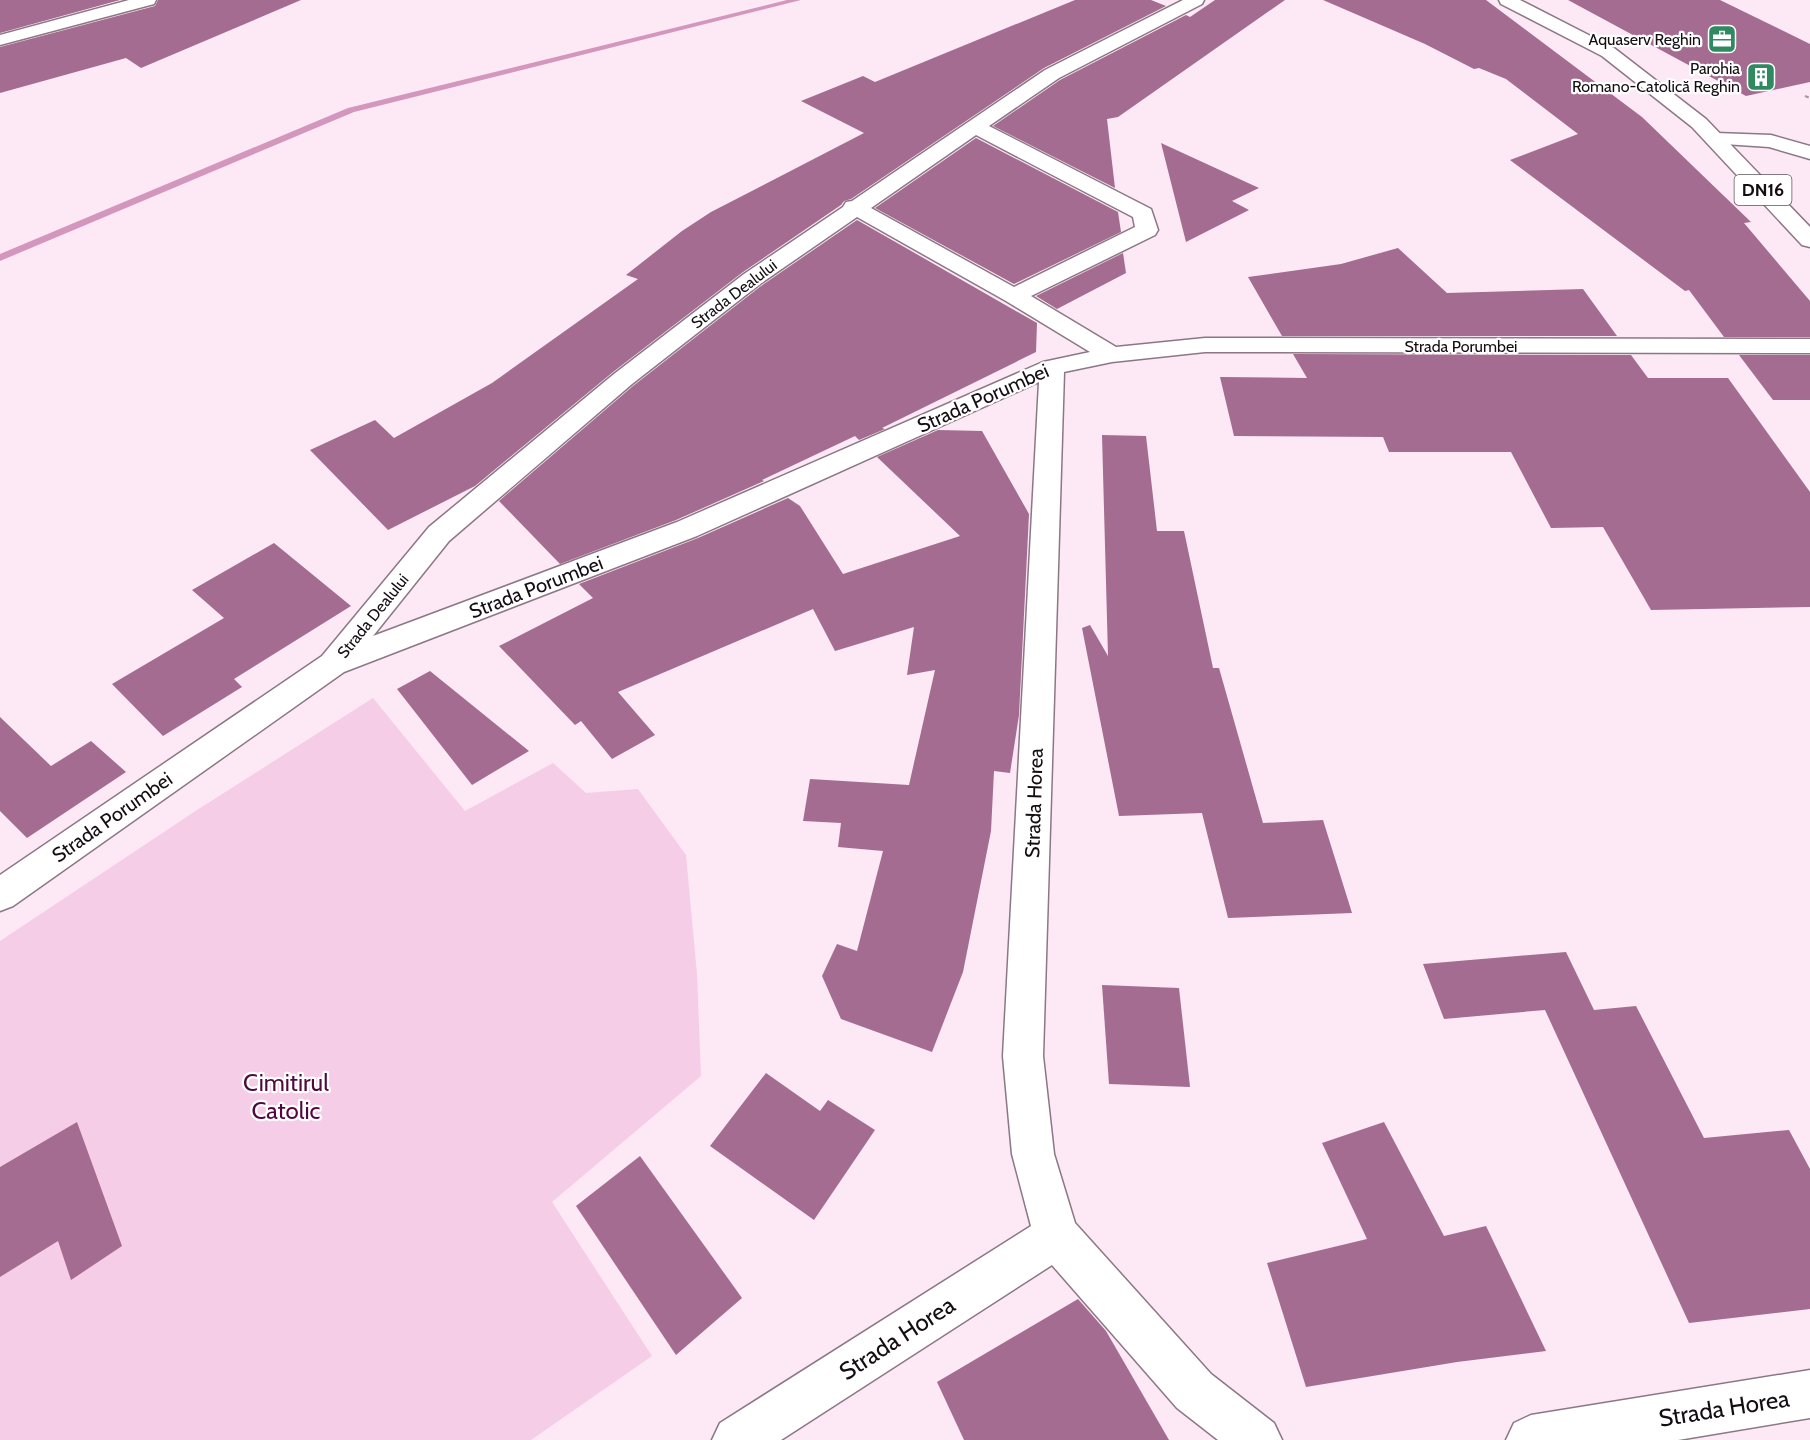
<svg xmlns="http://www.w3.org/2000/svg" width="1810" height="1440" font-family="Cabin,sans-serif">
<rect width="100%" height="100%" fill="#fde8f5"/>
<polygon fill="#f6cde6" points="373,698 465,811 553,763 586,793 638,789 686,855 697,974 701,1076 552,1202 652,1356 531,1440 0,1440 0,941 197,810"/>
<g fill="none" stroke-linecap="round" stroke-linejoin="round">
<polygon fill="#d397bd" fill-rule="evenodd" points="787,0 801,0 354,112 0,261 0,254 348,108"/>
</g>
<g fill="#a46c90">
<polygon points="0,0 120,0 0,33"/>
<polygon points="158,0 301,0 141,68 126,58 0,93 0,47 155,6"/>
<polygon points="1075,0 1151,0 1166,6 1044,68 851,199 844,201 841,205 743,272 613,372 475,486 388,530 310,450 375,420 394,438 492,383 638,279 626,275 682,231 711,212 864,133 801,101 863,76 875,82"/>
<polygon points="1215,0 1285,0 1118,117 1107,119 1115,188 993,126 1060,80 1186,15 1190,17"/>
<polygon points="1323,0 1486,0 1642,117 1751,222 1744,223 1810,301 1810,337 1724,337 1689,290 1685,291 1510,160 1578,134 1506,79 1479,68 1474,69 1425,44"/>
<polygon points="1568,0 1720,0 1810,44 1810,82 1746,96"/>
<polygon points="976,138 1118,212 1121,232 1014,284 875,208"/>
<polygon points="1161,143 1259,188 1232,201 1249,210 1186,242"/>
<polygon points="857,220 1037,323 1036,352 882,428 885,429 859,440 855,436 762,480 764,481 676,520 560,564 499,501 633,386 761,286"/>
<polygon points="1398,248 1447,293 1583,289 1617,336 1282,336 1248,277 1341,264"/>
<polygon points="1123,253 1126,273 1057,309 1036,296"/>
<polygon points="1293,354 1631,355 1648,378 1728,378 1810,492 1810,607 1651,610 1603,527 1551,528 1511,452 1389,452 1383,437 1234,436 1220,377 1307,378"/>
<polygon points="1739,355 1810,355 1810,400 1773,400"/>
<polygon points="938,430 982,431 1029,514 1019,715 1010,773 994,771 991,831 963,972 932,1052 841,1019 822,976 837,944 857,951 883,851 838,847 841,823 803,821 810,779 909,785 935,670 907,675 914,627 835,651 813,609 618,692 655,735 612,759 581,721 575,725 499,646 593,598 579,584 698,538 788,498 800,506 843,574 960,536 877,457"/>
<polygon points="1102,435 1146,436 1157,531 1184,531 1213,668 1219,668 1263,823 1323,820 1352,913 1228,918 1202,813 1119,816 1082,628 1090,625 1108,656"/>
<polygon points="274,543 351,606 234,679 242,687 163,736 112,684 224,618 192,590"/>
<polygon points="430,671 529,751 472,785 397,689"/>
<polygon points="0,717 51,766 91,741 126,772 27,838 0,811"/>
<polygon points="1566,952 1594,1010 1636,1006 1704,1138 1789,1130 1810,1169 1810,1309 1689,1323 1545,1010 1444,1019 1423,964"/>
<polygon points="1102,985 1179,988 1190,1087 1109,1084"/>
<polygon points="766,1073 820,1111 828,1100 875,1130 814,1220 710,1146"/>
<polygon points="77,1122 122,1246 71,1280 58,1241 0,1277 0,1167"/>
<polygon points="1384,1122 1444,1236 1486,1226 1546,1351 1457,1362 1306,1387 1267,1263 1367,1239 1322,1143"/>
<polygon points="640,1156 742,1298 676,1355 576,1206"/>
<polygon points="1078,1299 1106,1331 1169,1440 964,1440 937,1382"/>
</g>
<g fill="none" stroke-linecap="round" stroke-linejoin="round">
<g stroke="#8b7884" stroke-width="3">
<g id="minor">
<polygon points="129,0 156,0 154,4 0,45 0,35"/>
<path d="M1183,0H1204L1202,4L1059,78L989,126L1151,209L1158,230L1155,235L1031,296L1116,347L1205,338L1810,339V353L1205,352L1112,362L1064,372L1043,1056L1054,1154L1075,1223L1211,1374L1274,1423L1282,1440H1218L1177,1408L1052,1265L781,1440H712L720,1423L1031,1226L1012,1154L1003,1056L1039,382L697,536L344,672L13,906L0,911V875L322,656L429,527L614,374L744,274L843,207L846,202L852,201L1045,70ZM976,135L1133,217L1135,227L1014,287L871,208ZM857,217L1006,301L1090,352L1043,362L677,522L373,636L449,541L632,384L760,284Z"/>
<polygon points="1810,1370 1810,1418 1678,1440 1506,1440 1514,1423 1531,1415"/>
</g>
</g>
<g stroke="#8b7884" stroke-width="3">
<polygon id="major" points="1716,133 1771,135 1810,146 1810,159 1769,147 1709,143 1706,139 1709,135"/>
</g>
<g stroke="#8b7884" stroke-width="3">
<polygon id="highway" points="1499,0 1520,0 1614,48 1706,119 1810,227 1810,247 1802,245 1692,127 1602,56 1501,4"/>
</g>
<polyline stroke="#a596a0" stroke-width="2" stroke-dasharray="4 1.5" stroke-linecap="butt" points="1805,96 1810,98"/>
<use href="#minor" fill="#fff" fill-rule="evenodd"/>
<use href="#major" fill="#fff" fill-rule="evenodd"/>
<use href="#highway" fill="#fff" fill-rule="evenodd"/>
</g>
<defs>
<g id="office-square" transform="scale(1.5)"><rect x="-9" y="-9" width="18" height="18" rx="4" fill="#308a60" stroke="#fff"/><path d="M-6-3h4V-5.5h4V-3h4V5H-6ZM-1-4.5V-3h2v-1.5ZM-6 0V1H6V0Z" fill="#fff"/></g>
<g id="building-square" transform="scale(1.5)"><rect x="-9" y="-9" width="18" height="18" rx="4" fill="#308a60" stroke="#fff"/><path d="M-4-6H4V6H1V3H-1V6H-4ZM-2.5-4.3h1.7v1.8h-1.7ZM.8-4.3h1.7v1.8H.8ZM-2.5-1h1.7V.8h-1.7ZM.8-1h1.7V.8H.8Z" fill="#fff"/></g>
</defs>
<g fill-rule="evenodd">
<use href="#office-square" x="1722" y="39"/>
<use href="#building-square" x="1761" y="77"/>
</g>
<g text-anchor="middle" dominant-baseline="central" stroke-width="4.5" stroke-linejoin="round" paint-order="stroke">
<g font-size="16" fill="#140d12" stroke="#fff" text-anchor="end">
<text x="1701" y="39">Aquaserv Reghin</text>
<text x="1740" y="68">Parohia<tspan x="1740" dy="18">Romano-Catolică Reghin</tspan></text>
</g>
<g font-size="16" fill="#140d12" stroke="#fff">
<text transform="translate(734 294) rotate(-37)">Strada Dealului</text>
<text x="1461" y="346">Strada Porumbei</text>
<text transform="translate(373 616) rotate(-51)">Strada Dealului</text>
</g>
<rect fill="#fff" stroke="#5a5659" stroke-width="1.5" x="1734.5" y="175" width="57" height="30" rx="4.5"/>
<g font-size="18" font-weight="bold" fill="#140d12">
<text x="1763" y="190">DN16</text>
</g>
<g font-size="20" fill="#140d12" stroke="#fff">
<text transform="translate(983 398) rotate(-24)">Strada Porumbei</text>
<text transform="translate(536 587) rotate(-21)">Strada Porumbei</text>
<text transform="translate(1034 803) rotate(-88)">Strada Horea</text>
<text transform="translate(112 817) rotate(-35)">Strada Porumbei</text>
</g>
<g font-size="24" fill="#50083e" stroke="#fff">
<text x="286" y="1082">Cimitirul<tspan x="286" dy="28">Catolic</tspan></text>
</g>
<g font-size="24" fill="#140d12" stroke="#fff">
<text transform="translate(897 1338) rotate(-33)">Strada Horea</text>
<text transform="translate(1724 1408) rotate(-9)">Strada Horea</text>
</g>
</g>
</svg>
